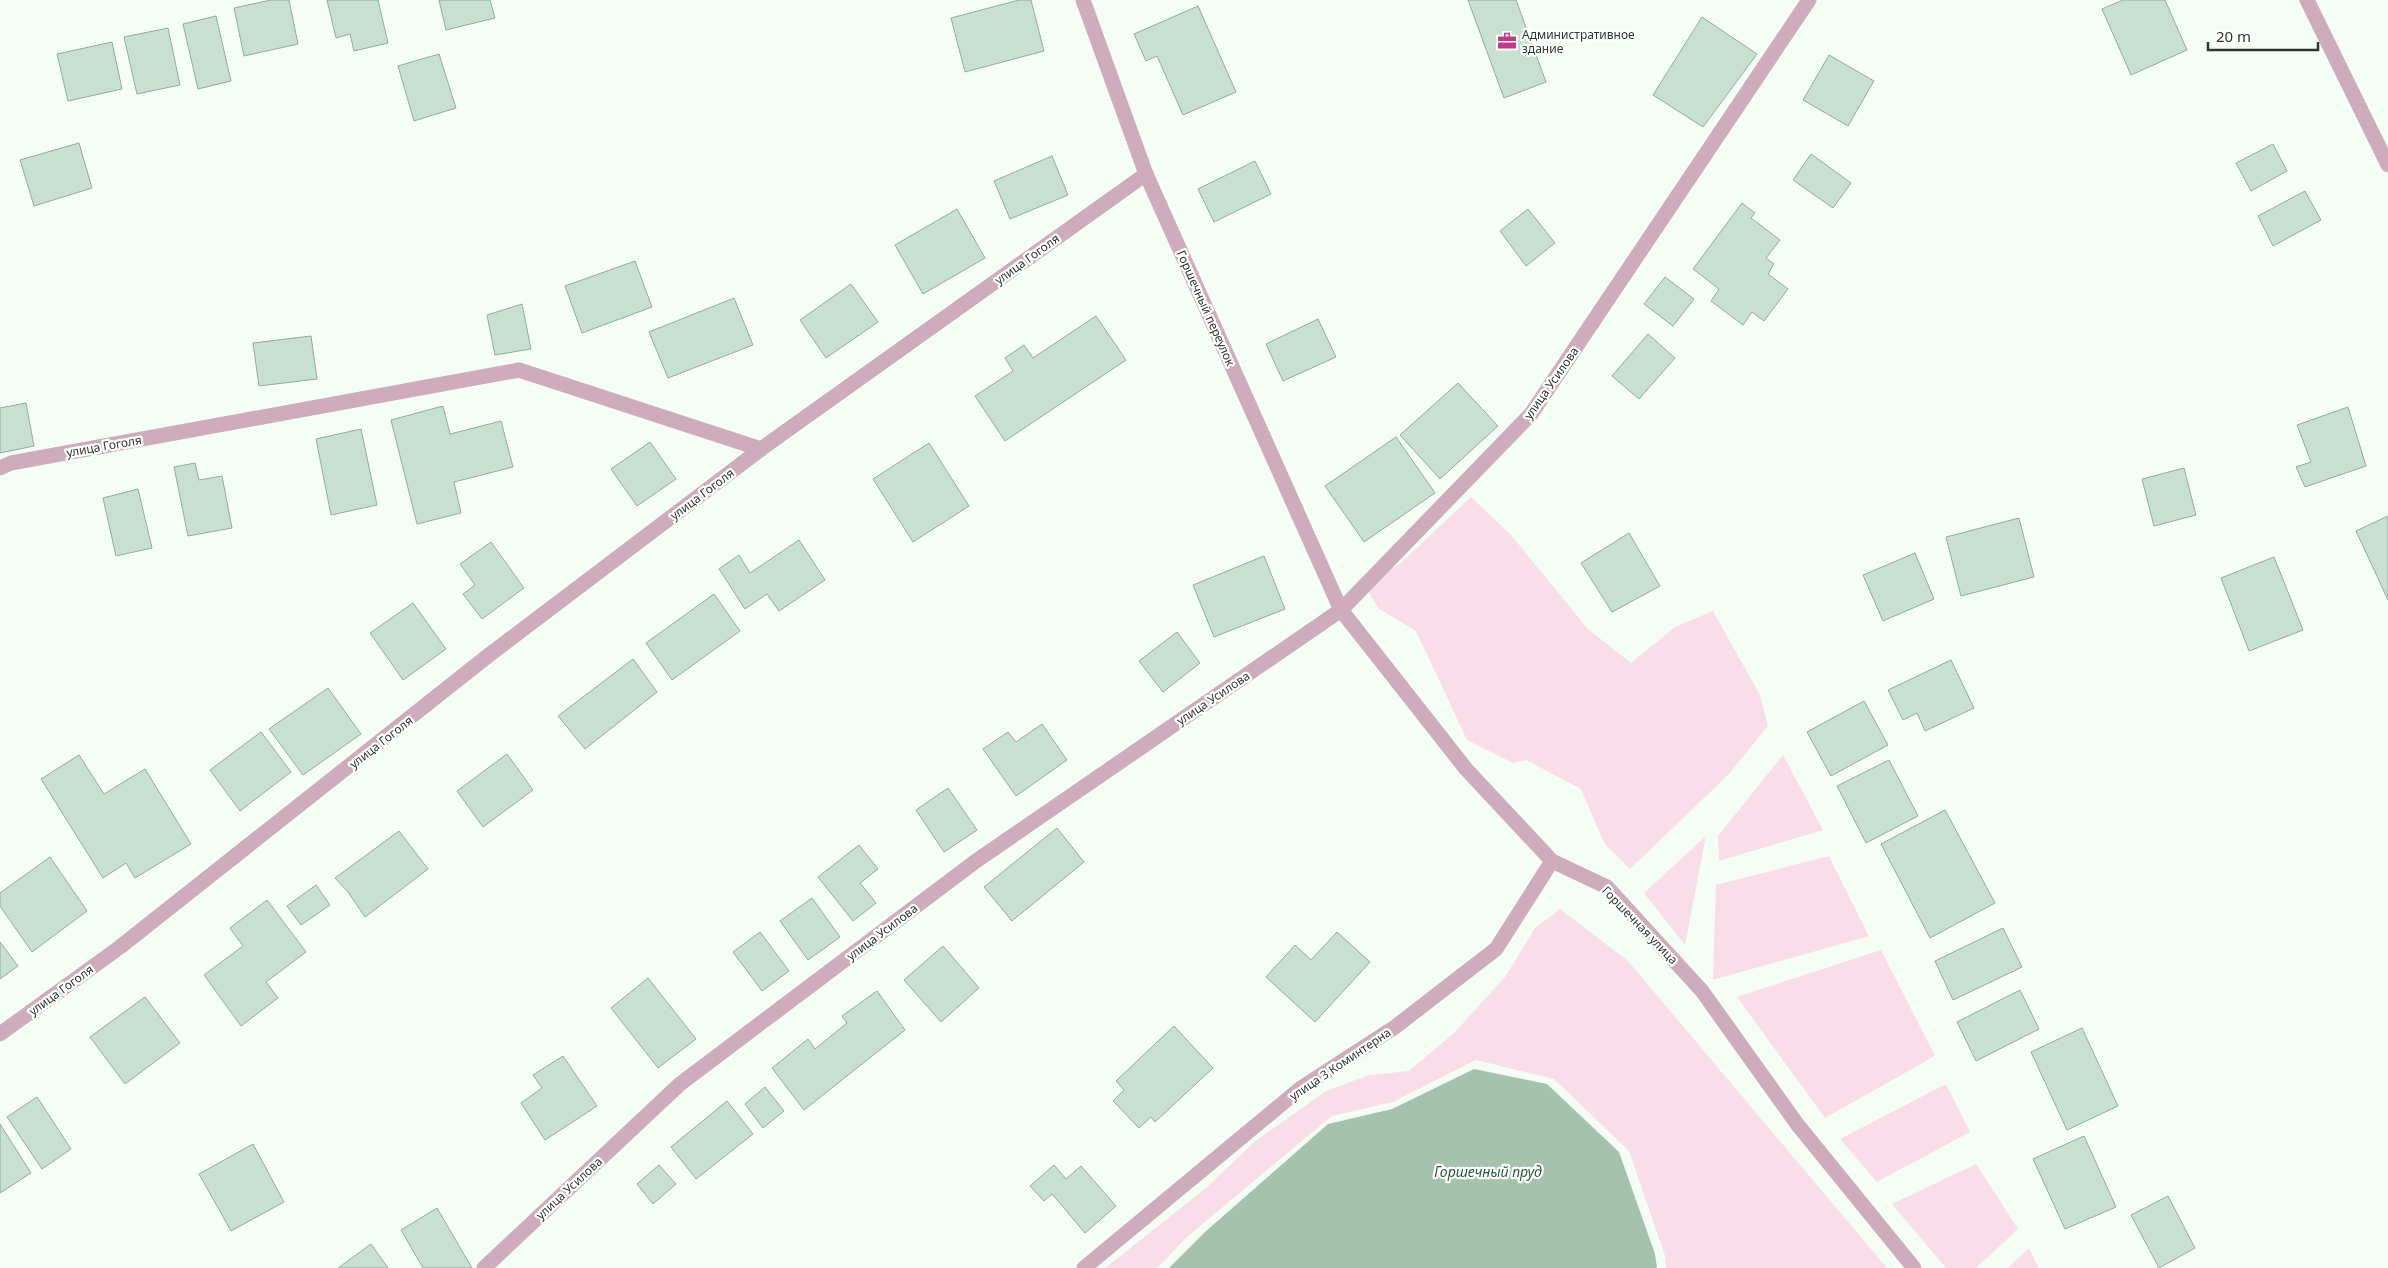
<svg xmlns="http://www.w3.org/2000/svg" width="2388" height="1268" font-family="'Noto Sans',sans-serif">
<rect width="100%" height="100%" fill="#f4fef7"/>
<g fill="#f9deea">
<polygon points="1471,497 1511,535 1588,629 1631,663 1675,627 1713,611 1760,695 1768,726 1728,775 1630,869 1604,843 1581,789 1526,760 1513,763 1467,740 1416,631 1379,609 1366,588 1403,561"/>
<polygon points="1783,755 1823,830 1719,861 1718,836"/>
<polygon points="1706,836 1685,945 1644,893"/>
<polygon points="1829,856 1869,936 1713,980 1716,885"/>
<polygon points="1560,909 1628,961 1887,1268 1666,1268 1665,1256 1629,1151 1554,1079 1476,1060 1393,1102 1332,1116 1187,1237 1157,1268 1105,1268 1206,1188 1254,1142 1326,1091 1369,1075 1409,1071 1455,1032 1505,977 1535,928"/>
<polygon points="1881,950 1935,1056 1825,1118 1737,997"/>
<polygon points="1946,1084 1970,1132 1877,1182 1840,1139"/>
<polygon points="1976,1164 2018,1229 1976,1268 1946,1268 1892,1204"/>
<polygon points="2029,1248 2039,1268 2008,1268"/>
</g>
<polygon fill="#a4c2ae" points="1474,1069 1547,1084 1619,1152 1655,1254 1657,1268 1169,1268 1205,1232 1328,1124 1392,1109"/>
<g fill="#c8e0d0" stroke="#94aa9b">
<polygon points="271,0 289,0 298,44 244,56 234,8"/>
<polygon points="327,0 378,0 388,43 354,51 350,34 336,38"/>
<polygon points="439,0 490,0 495,18 446,30"/>
<polygon points="1019,0 1031,0 1044,51 965,72 951,18"/>
<polygon points="1468,0 1516,0 1546,82 1504,98"/>
<polygon points="2123,0 2165,0 2187,50 2131,75 2102,9"/>
<polygon points="1198,6 1236,92 1183,115 1157,56 1146,61 1134,34"/>
<polygon points="216,16 231,81 198,89 183,24"/>
<polygon points="1702,17 1757,54 1703,127 1653,95"/>
<polygon points="168,28 180,85 137,94 124,37"/>
<polygon points="112,42 122,89 68,101 57,54"/>
<polygon points="439,54 456,108 414,121 398,66"/>
<polygon points="1829,55 1874,81 1848,126 1803,100"/>
<polygon points="79,143 92,188 34,206 20,160"/>
<polygon points="2273,144 2287,171 2251,191 2236,163"/>
<polygon points="1811,154 1851,183 1833,208 1793,180"/>
<polygon points="1052,156 1068,195 1010,219 994,181"/>
<polygon points="1255,161 1271,194 1214,222 1198,189"/>
<polygon points="2305,191 2321,220 2273,246 2258,216"/>
<polygon points="1742,203 1755,213 1751,218 1780,240 1766,258 1774,264 1768,274 1788,289 1764,321 1752,312 1743,325 1711,301 1719,289 1693,269"/>
<polygon points="957,209 985,258 923,294 895,245"/>
<polygon points="1528,209 1555,243 1526,266 1500,231"/>
<polygon points="635,261 652,307 582,333 565,286"/>
<polygon points="1665,277 1694,299 1673,326 1644,304"/>
<polygon points="851,284 878,322 826,358 800,320"/>
<polygon points="734,298 753,345 668,378 649,332"/>
<polygon points="522,304 531,349 495,355 487,315"/>
<polygon points="1096,316 1126,360 1005,441 975,396 1013,371 1005,358 1024,345 1033,358"/>
<polygon points="1318,319 1336,357 1283,381 1266,344"/>
<polygon points="1648,334 1675,358 1639,399 1612,376"/>
<polygon points="311,336 317,379 259,386 253,343"/>
<polygon points="1458,383 1498,426 1440,479 1400,435"/>
<polygon points="26,403 34,446 0,453 0,408"/>
<polygon points="443,406 450,434 501,421 513,467 454,482 461,513 417,524 391,420"/>
<polygon points="2348,407 2366,466 2305,487 2296,467 2311,462 2297,425"/>
<polygon points="361,429 377,505 331,515 316,439"/>
<polygon points="1396,437 1435,493 1364,542 1325,486"/>
<polygon points="650,442 676,479 637,506 611,469"/>
<polygon points="929,443 969,506 913,542 873,479"/>
<polygon points="195,463 199,480 222,476 232,528 188,536 174,467"/>
<polygon points="2184,468 2196,515 2154,526 2142,479"/>
<polygon points="138,489 152,548 116,556 103,498"/>
<polygon points="2388,516 2388,600 2356,531"/>
<polygon points="2019,518 2034,577 1961,596 1946,537"/>
<polygon points="1629,533 1660,586 1612,612 1581,563"/>
<polygon points="799,540 825,580 779,611 767,594 745,609 719,569 739,555 750,573"/>
<polygon points="491,542 524,588 482,619 463,594 475,585 460,564"/>
<polygon points="1915,553 1934,599 1883,621 1863,575"/>
<polygon points="1264,556 1285,609 1214,637 1193,585"/>
<polygon points="2274,557 2303,630 2249,651 2221,578"/>
<polygon points="714,594 740,631 672,680 646,643"/>
<polygon points="413,603 446,649 403,680 370,633"/>
<polygon points="1177,632 1200,663 1163,692 1139,661"/>
<polygon points="633,659 657,692 585,749 558,716"/>
<polygon points="1951,660 1974,708 1925,731 1917,713 1903,720 1888,690"/>
<polygon points="328,688 361,734 303,775 269,729"/>
<polygon points="1864,701 1888,745 1831,776 1807,732"/>
<polygon points="1042,724 1067,760 1016,796 983,749 1008,732 1016,742"/>
<polygon points="261,732 291,772 240,811 210,770"/>
<polygon points="507,754 533,790 483,827 457,791"/>
<polygon points="79,755 104,794 145,769 191,844 135,878 126,863 103,878 41,779"/>
<polygon points="1889,760 1918,816 1866,843 1837,786"/>
<polygon points="948,788 977,830 944,852 916,810"/>
<polygon points="1945,810 1995,903 1930,938 1881,844"/>
<polygon points="1057,828 1084,862 1012,921 984,887"/>
<polygon points="399,831 428,869 365,917 348,892 335,878"/>
<polygon points="859,845 878,869 860,883 876,903 853,921 818,877"/>
<polygon points="50,857 87,911 32,952 0,906 0,893"/>
<polygon points="316,885 330,905 301,925 287,906"/>
<polygon points="812,898 840,937 808,960 780,921"/>
<polygon points="267,900 306,952 266,982 278,998 241,1026 204,975 243,946 230,928"/>
<polygon points="2003,928 2022,967 1953,1000 1935,961"/>
<polygon points="760,932 789,971 762,991 733,952"/>
<polygon points="1337,932 1370,962 1315,1022 1266,977 1295,945 1311,960"/>
<polygon points="0,942 18,966 0,979"/>
<polygon points="943,946 979,988 941,1022 904,980"/>
<polygon points="648,978 696,1039 658,1068 611,1008"/>
<polygon points="2020,990 2039,1029 1976,1061 1957,1022"/>
<polygon points="877,991 905,1030 804,1110 772,1068 808,1039 815,1049 847,1023 842,1016"/>
<polygon points="145,997 180,1043 125,1084 90,1037"/>
<polygon points="1174,1026 1213,1068 1155,1122 1151,1117 1139,1128 1113,1101 1124,1090 1116,1081"/>
<polygon points="2082,1028 2118,1106 2067,1130 2031,1052"/>
<polygon points="563,1056 597,1106 545,1140 521,1103 542,1088 533,1075"/>
<polygon points="765,1087 784,1111 763,1128 745,1104"/>
<polygon points="37,1097 71,1149 42,1169 7,1117"/>
<polygon points="727,1101 753,1134 696,1179 671,1147"/>
<polygon points="0,1124 31,1173 0,1193"/>
<polygon points="2084,1136 2116,1207 2065,1229 2033,1159"/>
<polygon points="253,1144 284,1202 231,1231 199,1174"/>
<polygon points="659,1165 676,1184 653,1204 637,1184"/>
<polygon points="1054,1165 1066,1179 1081,1166 1116,1206 1085,1233 1052,1194 1044,1201 1030,1186"/>
<polygon points="2168,1196 2195,1248 2159,1268 2131,1215"/>
<polygon points="437,1208 472,1268 423,1268 401,1230"/>
<polygon points="371,1244 388,1268 338,1268"/>
</g>
<g fill="none" stroke-linecap="round" stroke-linejoin="round">
<g stroke="#cfacbc" stroke-width="15">
<polyline points="1083,0 1146,174 1341,610 1466,769 1552,861 1607,887 1702,991 1797,1124 1914,1268"/>
<polyline points="2307,0 2388,165"/>
<polyline points="0,468 11,463 519,370 761,449"/>
<polyline points="0,1034 120,947 489,655 761,449 1146,174"/>
<polyline points="484,1268 680,1084 976,861 1341,610 1531,414 1809,0"/>
<polyline points="1084,1268 1301,1088 1395,1027 1496,949 1552,861"/>
</g>
</g>
<defs>
<g id="office-bare" transform="scale(1.5)"><path d="M-6-3h4V-5.5h4V-3h4V5H-6ZM-1-4.5V-3h2v-1.5ZM-6 0V1H6V0Z" fill="#bd3d88" stroke="#fff" stroke-width="2.5" paint-order="stroke"/></g>
</defs>
<g fill-rule="evenodd">
<use href="#office-bare" x="1507" y="41"/>
</g>
<g text-anchor="middle" dominant-baseline="central" stroke-width="4.5" stroke-linejoin="round" paint-order="stroke">
<g font-size="12" fill="#2d3630" stroke="#fff" text-anchor="start">
<text x="1522" y="34">Административное<tspan x="1522" dy="14">здание</tspan></text>
</g>
<g font-size="12" fill="#2d3630" stroke="#fff">
<text transform="translate(1027 259) rotate(-36)">улица Гоголя</text>
<text transform="translate(1206 308) rotate(66)">Горшечный переулок</text>
<text transform="translate(1551 383) rotate(-55)">улица Усилова</text>
<text transform="translate(104 446) rotate(-10)">улица Гоголя</text>
<text transform="translate(702 494) rotate(-37)">улица Гоголя</text>
<text transform="translate(1213 698) rotate(-34)">улица Усилова</text>
<text transform="translate(381 742) rotate(-38)">улица Гоголя</text>
<text transform="translate(1640 925) rotate(46)">Горшечная улица</text>
<text transform="translate(882 932) rotate(-37)">улица Усилова</text>
<text transform="translate(61 990) rotate(-36)">улица Гоголя</text>
<text transform="translate(1340 1064) rotate(-34)">улица 3 Коминтерна</text>
<text transform="translate(569 1188) rotate(-43)">улица Усилова</text>
</g>
<g font-size="14" font-style="italic" fill="#26593c" stroke="#fff">
<text x="1488" y="1171">Горшечный пруд</text>
</g>
</g>
<path d="M2208 42v8h110v-8" fill="none" stroke="#2d3630" stroke-width="2.5"/>
<text x="2216" y="42" font-size="15" fill="#2d3630" stroke="#ffffff" stroke-width="4" paint-order="stroke">20 m</text>
</svg>
